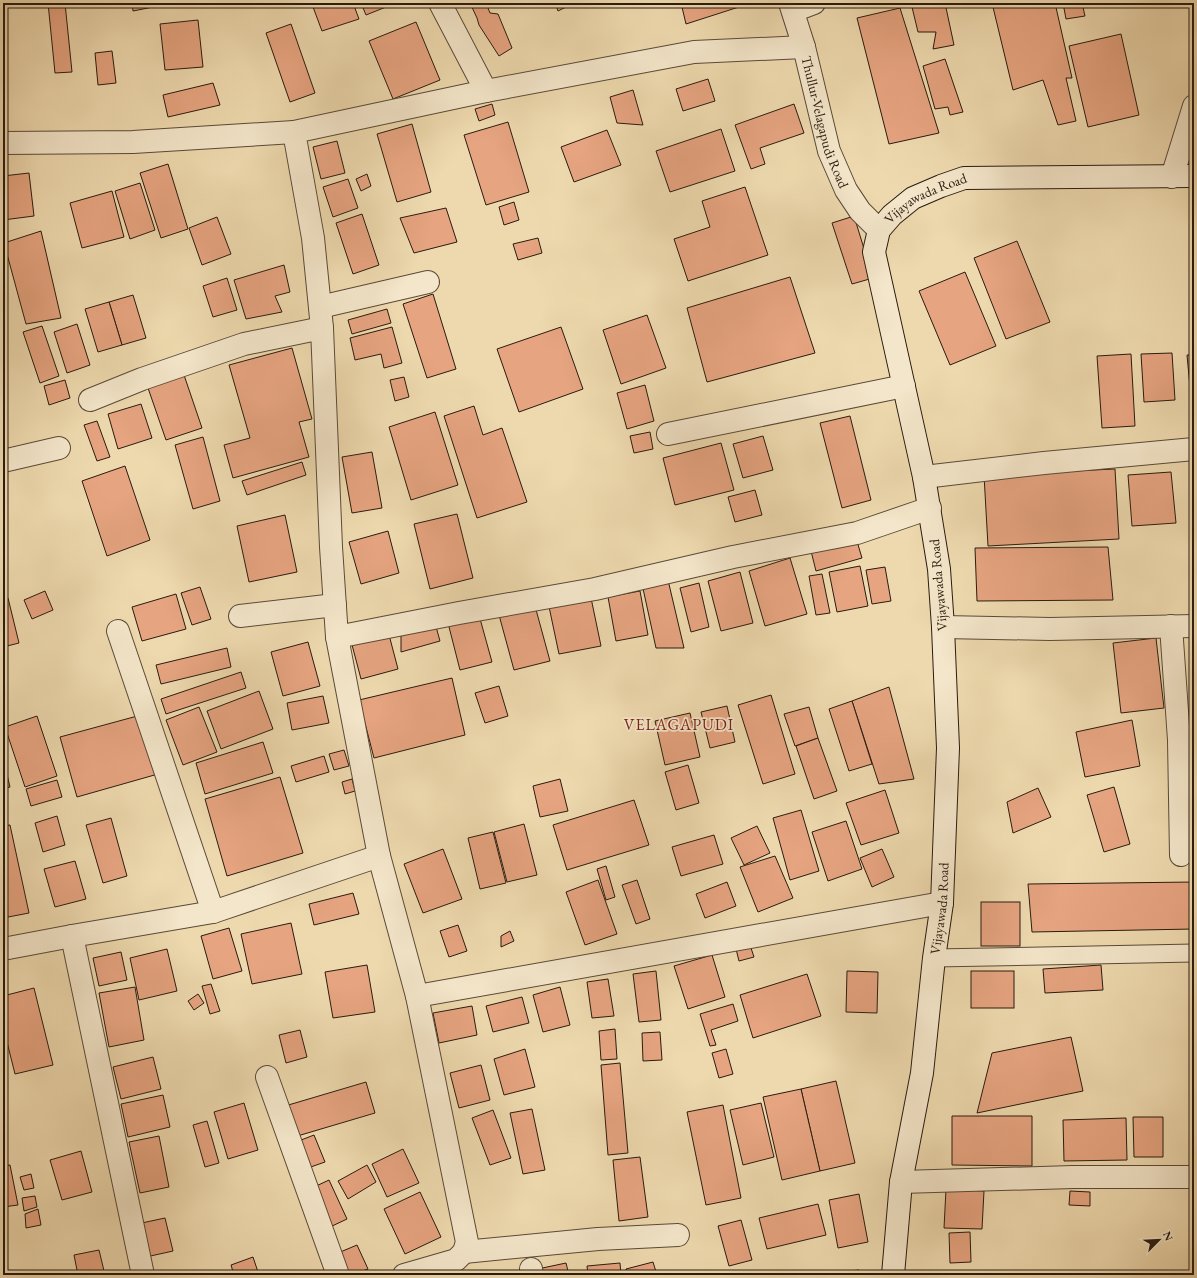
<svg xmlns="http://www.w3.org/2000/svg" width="1197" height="1278" font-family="'EB Garamond',serif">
<rect width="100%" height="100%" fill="#eed9ae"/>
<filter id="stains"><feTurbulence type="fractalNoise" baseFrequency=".005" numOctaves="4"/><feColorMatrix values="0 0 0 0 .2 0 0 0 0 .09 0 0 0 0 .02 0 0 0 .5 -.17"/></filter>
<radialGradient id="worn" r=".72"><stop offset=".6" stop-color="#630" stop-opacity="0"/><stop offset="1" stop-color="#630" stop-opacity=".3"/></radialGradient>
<g fill="#e6a480" stroke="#291b10">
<polygon points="48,3 65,3 72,72 55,73"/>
<polygon points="132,3 173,3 133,11"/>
<polygon points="326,3 353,3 359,19 322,31 313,7"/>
<polygon points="361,3 396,3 366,15"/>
<polygon points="470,3 486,3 490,13 498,14 512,48 499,56 479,25 477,18"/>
<polygon points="555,3 574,3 558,11"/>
<polygon points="681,3 741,3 742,6 686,24"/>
<polygon points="911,3 945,3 954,45 933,49 936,32 918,32"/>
<polygon points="992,3 1055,3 1072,78 1066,78 1076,121 1058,125 1043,80 1013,90"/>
<polygon points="1063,3 1082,3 1085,16 1066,19"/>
<polygon points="900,8 939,133 889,144 857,18"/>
<polygon points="198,20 203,67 165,70 160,24"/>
<polygon points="416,22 440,80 393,99 369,41"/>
<polygon points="291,24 315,93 290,102 266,33"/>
<polygon points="1121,34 1139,115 1088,127 1069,46"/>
<polygon points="112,51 116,83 98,85 95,53"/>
<polygon points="945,59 963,112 950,115 948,107 935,109 923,66"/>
<polygon points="708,79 715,101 683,111 676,89"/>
<polygon points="213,83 220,105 168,117 163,95"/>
<polygon points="633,90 643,125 617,123 610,97"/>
<polygon points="492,104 495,115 479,121 475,109"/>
<polygon points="794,104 804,133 760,148 765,164 751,169 735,125"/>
<polygon points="508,122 529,192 486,205 464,135"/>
<polygon points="412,124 431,192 397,202 377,134"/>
<polygon points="721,129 735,171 670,192 656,151"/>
<polygon points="607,130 621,165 574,182 561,147"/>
<polygon points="337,141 345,173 321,179 313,147"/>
<polygon points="168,164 188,229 161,238 140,173"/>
<polygon points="29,173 34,216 3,220 3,176"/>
<polygon points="367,174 371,186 361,191 356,179"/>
<polygon points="348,179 358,208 333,217 323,187"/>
<polygon points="140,183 155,230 130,239 115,191"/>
<polygon points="745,187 768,255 688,281 674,239 710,227 702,201"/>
<polygon points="112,191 124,237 82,248 70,203"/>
<polygon points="514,202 519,220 504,225 499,207"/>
<polygon points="446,208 457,242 414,253 400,218"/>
<polygon points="362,214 379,265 353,274 336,223"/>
<polygon points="854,216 873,278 852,284 832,223"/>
<polygon points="217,217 231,254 202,265 189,228"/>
<polygon points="41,231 61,318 26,324 4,243"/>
<polygon points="538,238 542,253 518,260 513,244"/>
<polygon points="1017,241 1050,322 1006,339 974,258"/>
<polygon points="284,265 290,292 275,296 282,312 246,319 234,280"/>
<polygon points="965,272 996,346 950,365 919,291"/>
<polygon points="790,277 815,353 707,382 687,308"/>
<polygon points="227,278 237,310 213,317 203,286"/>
<polygon points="433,294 456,369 427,378 403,304"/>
<polygon points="133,295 146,338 122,345 109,302"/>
<polygon points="109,302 122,345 98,352 85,309"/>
<polygon points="387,309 391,323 352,334 348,320"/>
<polygon points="647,315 666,368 621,384 603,330"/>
<polygon points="77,324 90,365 67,373 54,332"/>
<polygon points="42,326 59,376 40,383 23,332"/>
<polygon points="392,327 402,363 384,368 381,354 355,360 350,338"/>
<polygon points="561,327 583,389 519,412 497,349"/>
<polygon points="292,348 312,419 299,422 309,457 233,478 224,445 250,438 229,365"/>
<polygon points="1172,353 1175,400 1144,402 1141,354"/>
<polygon points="1131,354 1135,426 1102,428 1097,356"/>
<polygon points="1187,355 1194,355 1194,398 1191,398"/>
<polygon points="184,375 202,428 166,440 148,388"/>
<polygon points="404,377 409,397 395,401 390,380"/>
<polygon points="65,380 70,398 49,405 44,386"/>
<polygon points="645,385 654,421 627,429 617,393"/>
<polygon points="141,404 152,438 118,449 108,414"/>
<polygon points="474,406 483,435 502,428 527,502 477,518 444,416"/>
<polygon points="435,412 458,485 411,500 389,427"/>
<polygon points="850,416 871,500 842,508 820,423"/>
<polygon points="97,421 110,457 97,461 84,425"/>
<polygon points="650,432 653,449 634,453 630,436"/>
<polygon points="763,436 773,470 743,478 733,444"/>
<polygon points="203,437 220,501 193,509 175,445"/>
<polygon points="721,443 734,490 675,505 663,458"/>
<polygon points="372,452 382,508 352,513 342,457"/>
<polygon points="302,462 306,475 247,495 242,481"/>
<polygon points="125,466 150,540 107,556 82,481"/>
<polygon points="1115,469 1119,539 988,546 984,475"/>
<polygon points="1171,472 1176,523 1132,526 1128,475"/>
<polygon points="755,490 762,515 735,522 728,497"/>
<polygon points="457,514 473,578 430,589 414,524"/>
<polygon points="285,515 297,572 249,582 237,526"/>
<polygon points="388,531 399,573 361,584 349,542"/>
<polygon points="856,538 862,558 816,571 811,551"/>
<polygon points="1108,547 1113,600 977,601 975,548"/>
<polygon points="790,558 807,614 765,626 749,571"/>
<polygon points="860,566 868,606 837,612 829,572"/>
<polygon points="885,567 891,601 872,604 866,570"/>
<polygon points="740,572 753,623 721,631 708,581"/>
<polygon points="822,574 830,613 816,615 809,576"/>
<polygon points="668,580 684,648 656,648 642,584"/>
<polygon points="699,583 709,627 691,632 680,588"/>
<polygon points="200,587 211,619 192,625 181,593"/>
<polygon points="45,591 53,610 32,619 24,600"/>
<polygon points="640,591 648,635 616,641 608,597"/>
<polygon points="590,593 601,646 559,654 548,602"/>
<polygon points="176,594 186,629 142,641 132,607"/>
<polygon points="8,598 19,643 3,647 3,599"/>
<polygon points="535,606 550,661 514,670 499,615"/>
<polygon points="479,615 492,662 460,670 448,623"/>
<polygon points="435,623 440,641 401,652 401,633"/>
<polygon points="388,631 398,669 361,679 351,641"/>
<polygon points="1156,638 1164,708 1121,713 1113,643"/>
<polygon points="308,642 320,686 283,696 271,652"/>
<polygon points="227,648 231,667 161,684 156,665"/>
<polygon points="241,672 246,688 166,714 161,699"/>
<polygon points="452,678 465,735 374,758 359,700"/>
<polygon points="499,686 508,716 485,723 475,693"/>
<polygon points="889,687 914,779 879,784 852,701"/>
<polygon points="259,691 273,729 221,749 207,711"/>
<polygon points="771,695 795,774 763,784 738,705"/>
<polygon points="1194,695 1194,741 1179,740"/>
<polygon points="323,696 329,723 292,730 287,703"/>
<polygon points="852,701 872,764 849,771 829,709"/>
<polygon points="727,706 735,742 710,748 701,712"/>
<polygon points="199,707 217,752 183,765 166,720"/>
<polygon points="809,707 818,738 795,746 784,714"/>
<polygon points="690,713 700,757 665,765 655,721"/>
<polygon points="141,715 158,774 77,797 60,737"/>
<polygon points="37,716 57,776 25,787 5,727"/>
<polygon points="1132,720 1140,766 1085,777 1076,732"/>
<polygon points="818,738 837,791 814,799 796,746"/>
<polygon points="263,742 273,773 205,794 196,763"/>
<polygon points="344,750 349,766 334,770 329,754"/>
<polygon points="324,756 329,772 296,782 291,766"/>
<polygon points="3,758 10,787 3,789"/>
<polygon points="688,765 699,803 676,810 665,772"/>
<polygon points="280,777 303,853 227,876 205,799"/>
<polygon points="352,779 355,791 345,794 342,782"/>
<polygon points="560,779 568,811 540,817 533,786"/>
<polygon points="57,780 62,797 31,806 26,789"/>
<polygon points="1114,787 1130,844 1104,852 1087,795"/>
<polygon points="1038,788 1051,817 1013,833 1007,802"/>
<polygon points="885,790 899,833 861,845 846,803"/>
<polygon points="634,800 649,845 567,870 553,825"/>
<polygon points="801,810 819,871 790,880 773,818"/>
<polygon points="57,816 65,845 43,852 35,823"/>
<polygon points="111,818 127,876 103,883 86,825"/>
<polygon points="846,821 862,869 828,881 812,832"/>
<polygon points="524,824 537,875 507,882 494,832"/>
<polygon points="10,825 29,913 3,918 3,826"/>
<polygon points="757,826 770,853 744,865 731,838"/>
<polygon points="493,832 506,883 480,889 468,838"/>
<polygon points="714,835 723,864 681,876 672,847"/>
<polygon points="443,849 462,899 423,913 404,864"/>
<polygon points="882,849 894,877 872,887 860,858"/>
<polygon points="775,856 793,898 758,912 740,867"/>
<polygon points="75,861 86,899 55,907 44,869"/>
<polygon points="606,866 615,897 606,900 597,869"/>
<polygon points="598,880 617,934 585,945 566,892"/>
<polygon points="637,880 650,919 636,924 622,885"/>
<polygon points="727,882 736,906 705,918 696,894"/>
<polygon points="1194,882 1194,929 1032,932 1028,884"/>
<polygon points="353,893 359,914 314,925 309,904"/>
<rect x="981" y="902" width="39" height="44"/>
<polygon points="291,923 302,974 252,984 241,934"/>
<polygon points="458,925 467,951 449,957 440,931"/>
<polygon points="229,928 242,971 213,979 201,936"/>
<polygon points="510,931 514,941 501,947 501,936"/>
<polygon points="750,945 754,957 739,961 736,949"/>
<polygon points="167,949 177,991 139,1000 130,958"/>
<polygon points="121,952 127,980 99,986 93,958"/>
<polygon points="712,955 725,997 688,1009 674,966"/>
<polygon points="367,965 375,1012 333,1018 325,972"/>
<polygon points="1101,965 1103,990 1045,993 1043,969"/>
<polygon points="656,971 661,1020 639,1022 633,974"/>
<polygon points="847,971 878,972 877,1013 846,1012"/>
<rect x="971" y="971" width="43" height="37"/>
<polygon points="807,974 821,1016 753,1038 740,995"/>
<polygon points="608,979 614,1016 592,1018 587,982"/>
<polygon points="211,984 220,1011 210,1014 202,986"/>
<polygon points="135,987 144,1040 109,1047 99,993"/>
<polygon points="560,987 570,1025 543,1032 533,995"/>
<polygon points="34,988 53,1065 15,1074 3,1026 3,996"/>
<polygon points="198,994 204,1003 194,1010 188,1001"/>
<polygon points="522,997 529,1023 493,1032 486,1006"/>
<polygon points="733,1004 738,1021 711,1030 716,1045 710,1046 700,1014"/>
<polygon points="472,1006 477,1035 439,1043 433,1013"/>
<polygon points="615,1029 617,1059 601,1060 599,1031"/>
<polygon points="300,1030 307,1057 286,1063 279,1035"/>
<polygon points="660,1032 662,1060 643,1061 642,1033"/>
<polygon points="1071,1037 1083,1091 977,1113 992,1053"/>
<polygon points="525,1049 535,1087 504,1095 494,1059"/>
<polygon points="726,1049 733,1074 719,1078 712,1053"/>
<polygon points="153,1057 161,1089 121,1099 113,1067"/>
<polygon points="620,1063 628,1153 608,1155 601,1065"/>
<polygon points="481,1065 490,1100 459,1108 450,1073"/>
<polygon points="836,1081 855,1163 820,1171 801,1089"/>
<polygon points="366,1082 375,1113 294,1137 285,1106"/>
<polygon points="801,1089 820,1171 782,1180 763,1097"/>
<polygon points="163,1095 170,1127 128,1137 121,1104"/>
<polygon points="244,1103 258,1150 228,1159 214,1112"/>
<polygon points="761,1103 774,1157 743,1165 730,1110"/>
<polygon points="723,1105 741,1198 706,1205 687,1112"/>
<polygon points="532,1109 545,1170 523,1174 510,1113"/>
<polygon points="493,1110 511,1158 490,1165 472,1118"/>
<polygon points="952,1116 1032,1116 1032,1166 952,1165"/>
<polygon points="1133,1117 1163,1117 1163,1157 1134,1157"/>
<polygon points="1126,1118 1127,1160 1064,1161 1063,1120"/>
<polygon points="207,1121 219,1163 205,1167 193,1125"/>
<polygon points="314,1135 325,1162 305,1169 296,1142"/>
<polygon points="159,1136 169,1187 140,1193 129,1142"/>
<polygon points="403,1149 419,1183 387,1197 372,1164"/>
<polygon points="81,1151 92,1192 62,1200 50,1160"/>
<polygon points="640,1157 648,1217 619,1221 613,1160"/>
<polygon points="10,1165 18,1205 3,1207 3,1166"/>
<polygon points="367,1165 376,1182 348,1199 338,1181"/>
<polygon points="31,1174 34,1188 24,1190 20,1177"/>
<polygon points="329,1180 347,1219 330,1227 312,1188"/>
<polygon points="946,1189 984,1191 982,1229 944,1228"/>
<polygon points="1070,1191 1090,1192 1090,1206 1069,1205"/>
<polygon points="420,1192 441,1237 405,1254 384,1209"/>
<polygon points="859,1194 868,1242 838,1248 829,1200"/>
<polygon points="35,1196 37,1207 24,1211 22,1198"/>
<polygon points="818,1204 826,1235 767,1249 759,1218"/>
<polygon points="38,1209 41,1225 26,1228 25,1214"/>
<polygon points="165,1218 173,1251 146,1257 137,1224"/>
<polygon points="741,1220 752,1260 729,1266 718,1226"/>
<polygon points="970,1232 971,1262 950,1263 949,1233"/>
<polygon points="357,1245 368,1269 352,1275 347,1275 338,1253"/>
<polygon points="99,1250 105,1275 78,1275 74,1255"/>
<polygon points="253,1257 259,1275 234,1275 231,1265"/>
<polygon points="653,1262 657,1275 627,1275 626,1269"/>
<polygon points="566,1263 569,1275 534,1275 533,1270"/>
<polygon points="620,1263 621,1275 588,1275 587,1266"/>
<polygon points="859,1270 859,1275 830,1275 830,1273"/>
</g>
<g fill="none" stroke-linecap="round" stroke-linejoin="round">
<g stroke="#5a4a38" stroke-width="19">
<polyline id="service" points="934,958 1194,953"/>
</g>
<g stroke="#5a4a38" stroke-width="24">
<g id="minor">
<polyline points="440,3 486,91"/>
<path id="s1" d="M790,3L804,47L829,151L846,190L860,211L879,230"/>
<polyline points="793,11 814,3"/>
<polyline points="804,47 694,52 486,91 294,132 313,238 322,328 331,547 337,637 379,856 417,996 942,903"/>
<polyline points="3,143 133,142 294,132"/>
<polyline points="1172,177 1194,106"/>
<polyline points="320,307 428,282"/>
<polyline points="90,400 142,379 244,344 322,328"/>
<polyline points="668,434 904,386"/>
<polyline points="3,461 59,448"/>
<polyline points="924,477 1044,463 1194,449"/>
<polyline points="240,616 335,605"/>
<polyline points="1171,626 1179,740 1181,855"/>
<polyline points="943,627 1050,629 1194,626"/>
<polyline points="118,631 213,912"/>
<polyline points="337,637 459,613 595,589 733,557 857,533 930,508"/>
<polyline points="72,936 143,1275"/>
<polyline points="3,949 72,936 213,912 379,856"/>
<polyline points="267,1077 338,1275"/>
<polyline points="901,1182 1073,1177 1194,1177"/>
<polyline points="464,1252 598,1239 678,1235"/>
<polyline points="531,1269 532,1275"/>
<polyline points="404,1275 456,1260 464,1252 467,1242 417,996"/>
</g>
</g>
<g stroke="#291b10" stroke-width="24">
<g id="secondary">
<path id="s2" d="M893,1275L901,1182L922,1073L934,958L942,903L948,748L943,627L939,569L924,477L874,252L879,230L892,215L913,198L941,186L964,178L1194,176"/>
</g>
</g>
<use href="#service" stroke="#f4e6ca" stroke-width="17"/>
<use href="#minor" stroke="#f4e6ca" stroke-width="22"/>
<use href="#secondary" stroke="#f4e6ca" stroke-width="22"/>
</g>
<g text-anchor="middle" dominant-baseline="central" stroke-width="3.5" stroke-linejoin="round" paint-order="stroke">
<g font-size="14" fill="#291b10" stroke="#f4e6ca">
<text stroke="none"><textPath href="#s1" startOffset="124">Thullur-Velagapudi Road</textPath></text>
<text stroke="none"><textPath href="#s2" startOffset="1114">Vijayawada Road</textPath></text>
<text transform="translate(938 585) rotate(-95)">Vijayawada Road</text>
<text stroke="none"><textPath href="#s2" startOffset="370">Vijayawada Road</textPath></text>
</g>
<g font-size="16" letter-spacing="1" fill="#7a1f14" stroke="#f4e6ca">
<text x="679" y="724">VELAGAPUDI</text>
</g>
</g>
<rect width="1197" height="1278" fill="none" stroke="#eed9ae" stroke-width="16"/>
<rect x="4" y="4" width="1189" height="1270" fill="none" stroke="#291b10" stroke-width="2"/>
<rect x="8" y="8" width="1181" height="1262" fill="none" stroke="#291b10"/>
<g transform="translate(1159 1240) rotate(66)" stroke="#f4e6ca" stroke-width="3" paint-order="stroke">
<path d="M0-3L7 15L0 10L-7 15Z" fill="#291b10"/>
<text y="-6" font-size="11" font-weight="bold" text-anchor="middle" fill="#291b10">N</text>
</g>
<rect width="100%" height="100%" filter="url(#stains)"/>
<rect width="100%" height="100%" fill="url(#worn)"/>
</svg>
